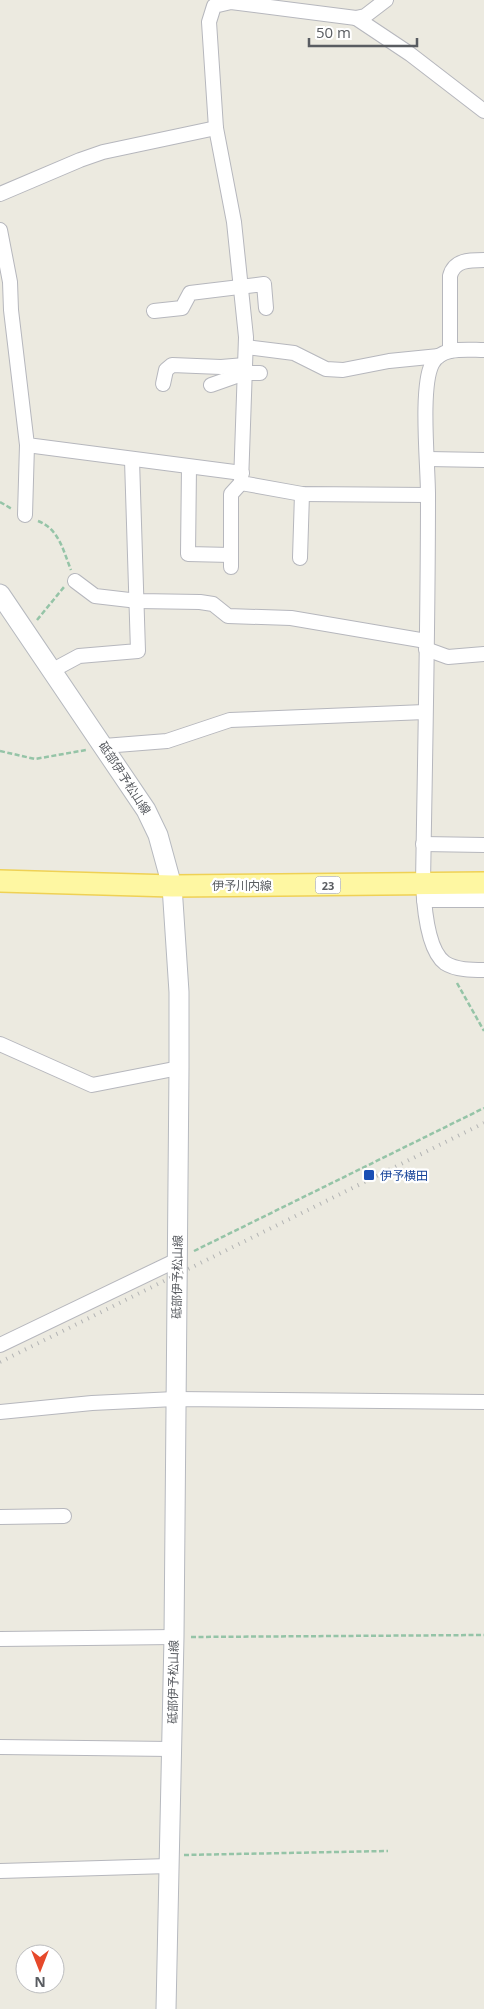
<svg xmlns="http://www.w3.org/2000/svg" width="484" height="2009" font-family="'Open Sans','Noto Sans JP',sans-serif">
<rect width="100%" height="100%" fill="#eceae0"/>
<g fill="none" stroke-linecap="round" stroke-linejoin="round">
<g stroke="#b6b7bd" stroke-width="16">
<g id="minor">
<polyline points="386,0 365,16 356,18 231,2 214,6 209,22 216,128 234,222 246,337 241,483 302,494 428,495"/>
<polyline points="356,18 410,54 484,111"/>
<polyline points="0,194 80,160 103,152 216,128"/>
<polyline points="0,230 10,282 11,310 27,445 242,473"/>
<polyline points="154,311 182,308 190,293 264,284 266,308"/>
<polyline points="246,347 294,353 326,369 343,370 389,361 439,356"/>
<path d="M484,350C467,350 441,346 432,364C420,388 428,465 428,495C428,625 425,755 423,884C424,905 427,950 445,963C456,970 472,970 484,970"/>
<path d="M450,351V276C454,260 469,260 484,260"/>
<polyline points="163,384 166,370 172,365 221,367 245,365"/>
<polyline points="211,385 245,373 260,373"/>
<polyline points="428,459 484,460"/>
<polyline points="189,467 188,554 231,555"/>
<polyline points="25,515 27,445"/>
<polyline points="300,558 302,494"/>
<polyline points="231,567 231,494 241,483"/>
<polyline points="75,581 95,596 138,601 200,602 213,604 228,616 291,618 426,641"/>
<polyline points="426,649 448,657 484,654"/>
<polyline points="53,670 79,656 138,651 132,460"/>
<polyline points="104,746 167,741 230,720 425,712"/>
<polyline points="423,844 484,845"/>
<polyline points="424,900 484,900"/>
<polyline points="0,1044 92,1085 179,1068"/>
<polyline points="0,1345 177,1260"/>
<polyline points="0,1412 92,1403 175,1399 484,1402"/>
<polyline points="0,1517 64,1516"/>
<polyline points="0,1639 174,1637"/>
<polyline points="0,1747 171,1749"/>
<polyline points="0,1871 169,1866"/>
</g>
</g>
<g stroke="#b6b9bf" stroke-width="21">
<polyline id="secondary" points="0,594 146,810 158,835 172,886 179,992 179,1068 174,1637 166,2009"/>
</g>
<g stroke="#efd155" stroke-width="24">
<polyline id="primary" points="0,881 172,886 484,883"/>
</g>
<g stroke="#95c4a7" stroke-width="2.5" stroke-dasharray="5 2.5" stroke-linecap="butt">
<polyline points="0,502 12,509"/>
<path d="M38,521C59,529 63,550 71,570"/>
<polyline points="37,620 64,587"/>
<polyline points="0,751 35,759 86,750"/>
<polyline points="457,983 484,1031"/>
<polyline points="194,1251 484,1108"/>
<polyline points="191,1637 484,1635"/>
<polyline points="184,1855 388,1851"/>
</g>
<use href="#minor" stroke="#fff" stroke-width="14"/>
<use href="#secondary" stroke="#fff" stroke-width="19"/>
<use href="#primary" stroke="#fef7a2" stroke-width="21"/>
<polyline stroke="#b3b4b4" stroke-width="4" stroke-dasharray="1 6" stroke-linecap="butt" points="0,1362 484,1123"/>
</g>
<rect fill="#1a4fb4" stroke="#fff" stroke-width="2" x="363" y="1169" width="12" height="12" rx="2.5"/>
<g text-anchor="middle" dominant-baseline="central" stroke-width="4.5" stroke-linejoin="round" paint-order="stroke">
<rect fill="#fff" stroke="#8b8d90" stroke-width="1" x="315.5" y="876.5" width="25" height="17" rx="4"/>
<g font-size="11" font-weight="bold" fill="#595c61">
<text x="328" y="885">23</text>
</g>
<g font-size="12" fill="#595c61" stroke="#fff">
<text transform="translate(125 778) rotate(57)">砥部伊予松山線</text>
<text x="242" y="885">伊予川内線</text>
<text transform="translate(177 1277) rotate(-89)">砥部伊予松山線</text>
<text transform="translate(173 1682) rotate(-89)">砥部伊予松山線</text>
</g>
<g font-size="12" fill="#164399" stroke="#fff" text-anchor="start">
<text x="380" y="1175">伊予横田</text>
</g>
</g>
<g transform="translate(40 1969) rotate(180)"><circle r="24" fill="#ffffff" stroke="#bdbec0"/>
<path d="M0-4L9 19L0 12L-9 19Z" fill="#e6492b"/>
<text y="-8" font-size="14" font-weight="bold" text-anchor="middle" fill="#595c61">N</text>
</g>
<path d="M309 38v8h108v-8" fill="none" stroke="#595c61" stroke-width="2.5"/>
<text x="316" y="38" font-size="15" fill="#595c61" stroke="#ffffff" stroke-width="4" paint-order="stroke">50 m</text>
</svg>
